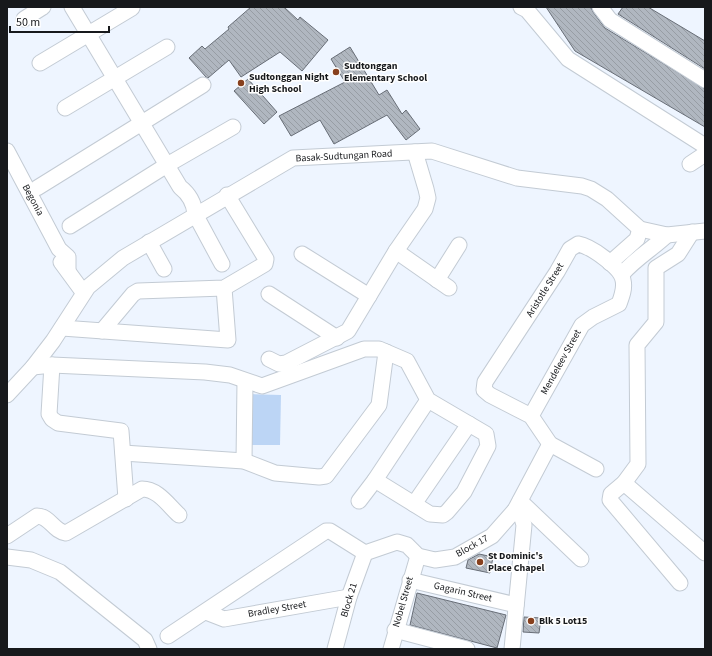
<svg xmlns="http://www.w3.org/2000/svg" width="712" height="656" font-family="'Source Sans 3',sans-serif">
<defs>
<pattern id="building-back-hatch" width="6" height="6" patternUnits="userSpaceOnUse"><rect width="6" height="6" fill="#b0b7c0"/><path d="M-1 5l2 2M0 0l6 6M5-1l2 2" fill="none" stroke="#979da4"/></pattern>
</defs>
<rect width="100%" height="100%" fill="#eef5ff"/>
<polygon fill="#bcd5f5" points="249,394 281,395 280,445 249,445"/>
<g fill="url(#building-back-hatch)" stroke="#686e77">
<polygon points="251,7 284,7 298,20 300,17 328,40 302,71 280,52 241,77 229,60 208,78 206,77 189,58 202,46 205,49 229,29 228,27"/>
<polygon points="546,7 591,7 593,12 605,28 705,89 705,127 575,51"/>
<polygon points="623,7 648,7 705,41 705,69 618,14"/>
<polygon points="350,47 379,95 387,90 402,114 406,110 420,129 406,140 387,115 334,144 320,120 291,136 279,116 345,82 331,59"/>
<polygon points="248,79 277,112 264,124 234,91"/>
<polygon points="479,554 493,557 490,573 466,568 468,560"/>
<polygon points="417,593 506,615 497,648 410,625"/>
<polygon points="524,617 541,618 539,633 523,632"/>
</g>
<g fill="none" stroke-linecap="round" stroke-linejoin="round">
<g stroke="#c3cbd4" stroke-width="17">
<g id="street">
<path d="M72,7L180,187C189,194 194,202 195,214L222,264"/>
<polyline points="521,7 527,10 568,59 705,146"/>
<polyline points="600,7 610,20 705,80"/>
<polyline points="24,19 43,7"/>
<polyline points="40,63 132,8"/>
<polyline points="65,108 167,47"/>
<polyline points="7,151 59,249 68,257 68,269"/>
<polyline points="690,164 705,154"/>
<polyline points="37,188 203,85"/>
<polyline points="70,226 167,165 233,127"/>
<polyline points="149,242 164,269"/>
<polyline points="396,251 449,288"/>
<polyline points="302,254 369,296"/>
<polyline points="61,262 83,292"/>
<polyline points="610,263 637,239 640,229"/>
<path d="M622,274C635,259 652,249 667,235"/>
<polyline points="437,280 459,245"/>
<polyline points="269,294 337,338"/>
<polyline points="62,328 228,340 224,288"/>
<polyline points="102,331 133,294 138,291 224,288 265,264 266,259 227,195"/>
<polyline points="269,359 279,364 286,363 348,331 396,251 425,209 428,198 426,189 415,152"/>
<polyline points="52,365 49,414 52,419 58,423 121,431 126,499"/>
<polyline points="33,367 52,365 205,372 230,375 262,386 364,349 379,349 407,361 428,400 486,434 488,446 464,492 447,512 443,515 430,514 375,480"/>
<polyline points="7,395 33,367 53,341 88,287 123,258 293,158 432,151 517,178 582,186 591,189 607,199 640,229 667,235 705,231"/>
<path d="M531,416L582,325L593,317L619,304C622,296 625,288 623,280C621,267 590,246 578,244L570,249L557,272L485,382L484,390L490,395L531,416L550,444L596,469"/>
<polyline points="123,453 244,461 275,473 319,477 326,476 379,405 386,352"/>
<polyline points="244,461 245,381"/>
<polyline points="624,483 705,553"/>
<polyline points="359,501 375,480 428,400"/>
<polyline points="520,501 581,559"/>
<polyline points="414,504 469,424"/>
<path d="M7,536L37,516C50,516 53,531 66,533L142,489C158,489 168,505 179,515"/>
<polyline points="7,557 31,560 60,572 145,640 149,649"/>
<polyline points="410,580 516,605"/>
<polyline points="680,583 610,500 611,494 624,483 638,464 637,345 656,322 656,268 678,254 692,232"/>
<polyline points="206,612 224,619 349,597"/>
<polyline points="395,630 467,649"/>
<polyline points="168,636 326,531 330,531 365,553 397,542 407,545 418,556 435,560 455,557 492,536 515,510 550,444"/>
<polyline points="335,649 349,597 365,553"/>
<polyline points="391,649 418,556"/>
<polyline points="512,649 524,525 522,518 515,510"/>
</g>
</g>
<use href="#street" stroke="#fff" stroke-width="15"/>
</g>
<g fill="#87401e" stroke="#fff" stroke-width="1.5">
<circle cx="336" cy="72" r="4"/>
<circle cx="241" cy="83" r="4"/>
<circle cx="480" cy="562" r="4"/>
<circle cx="531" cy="621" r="4"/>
</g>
<g text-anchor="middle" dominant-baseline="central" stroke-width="3" stroke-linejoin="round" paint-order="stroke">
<g font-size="10" font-weight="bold" fill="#17191c" stroke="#fff" text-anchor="start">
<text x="344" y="66">Sudtonggan<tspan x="344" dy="12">Elementary School</tspan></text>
<text x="249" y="77">Sudtonggan Night<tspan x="249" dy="12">High School</tspan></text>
<text x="488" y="556">St Dominic's<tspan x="488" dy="12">Place Chapel</tspan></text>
<text x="539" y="621">Blk 5 Lot15</text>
</g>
<g font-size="10" fill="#17191c" stroke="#fff">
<text transform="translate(344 156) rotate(-3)">Basak-Sudtungan Road</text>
<text transform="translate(33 200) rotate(62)">Begonia</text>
<text transform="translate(545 290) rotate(-58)">Aristotle Street</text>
<text transform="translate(561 362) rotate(-61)">Mendeleev Street</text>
<text transform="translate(472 546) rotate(-29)">Block 17</text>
<text transform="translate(463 592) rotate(13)">Gagarin Street</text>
<text transform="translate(349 600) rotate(-73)">Block 21</text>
<text transform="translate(403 602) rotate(-74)">Nobel Street</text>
<text transform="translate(277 609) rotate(-10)">Bradley Street</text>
</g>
</g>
<rect width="712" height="656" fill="none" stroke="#17191c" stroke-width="16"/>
<path d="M10 26v6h99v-6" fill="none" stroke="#17191c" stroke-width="2"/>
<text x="16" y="26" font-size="12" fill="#17191c" stroke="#ffffff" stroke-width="3" paint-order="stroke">50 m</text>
</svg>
